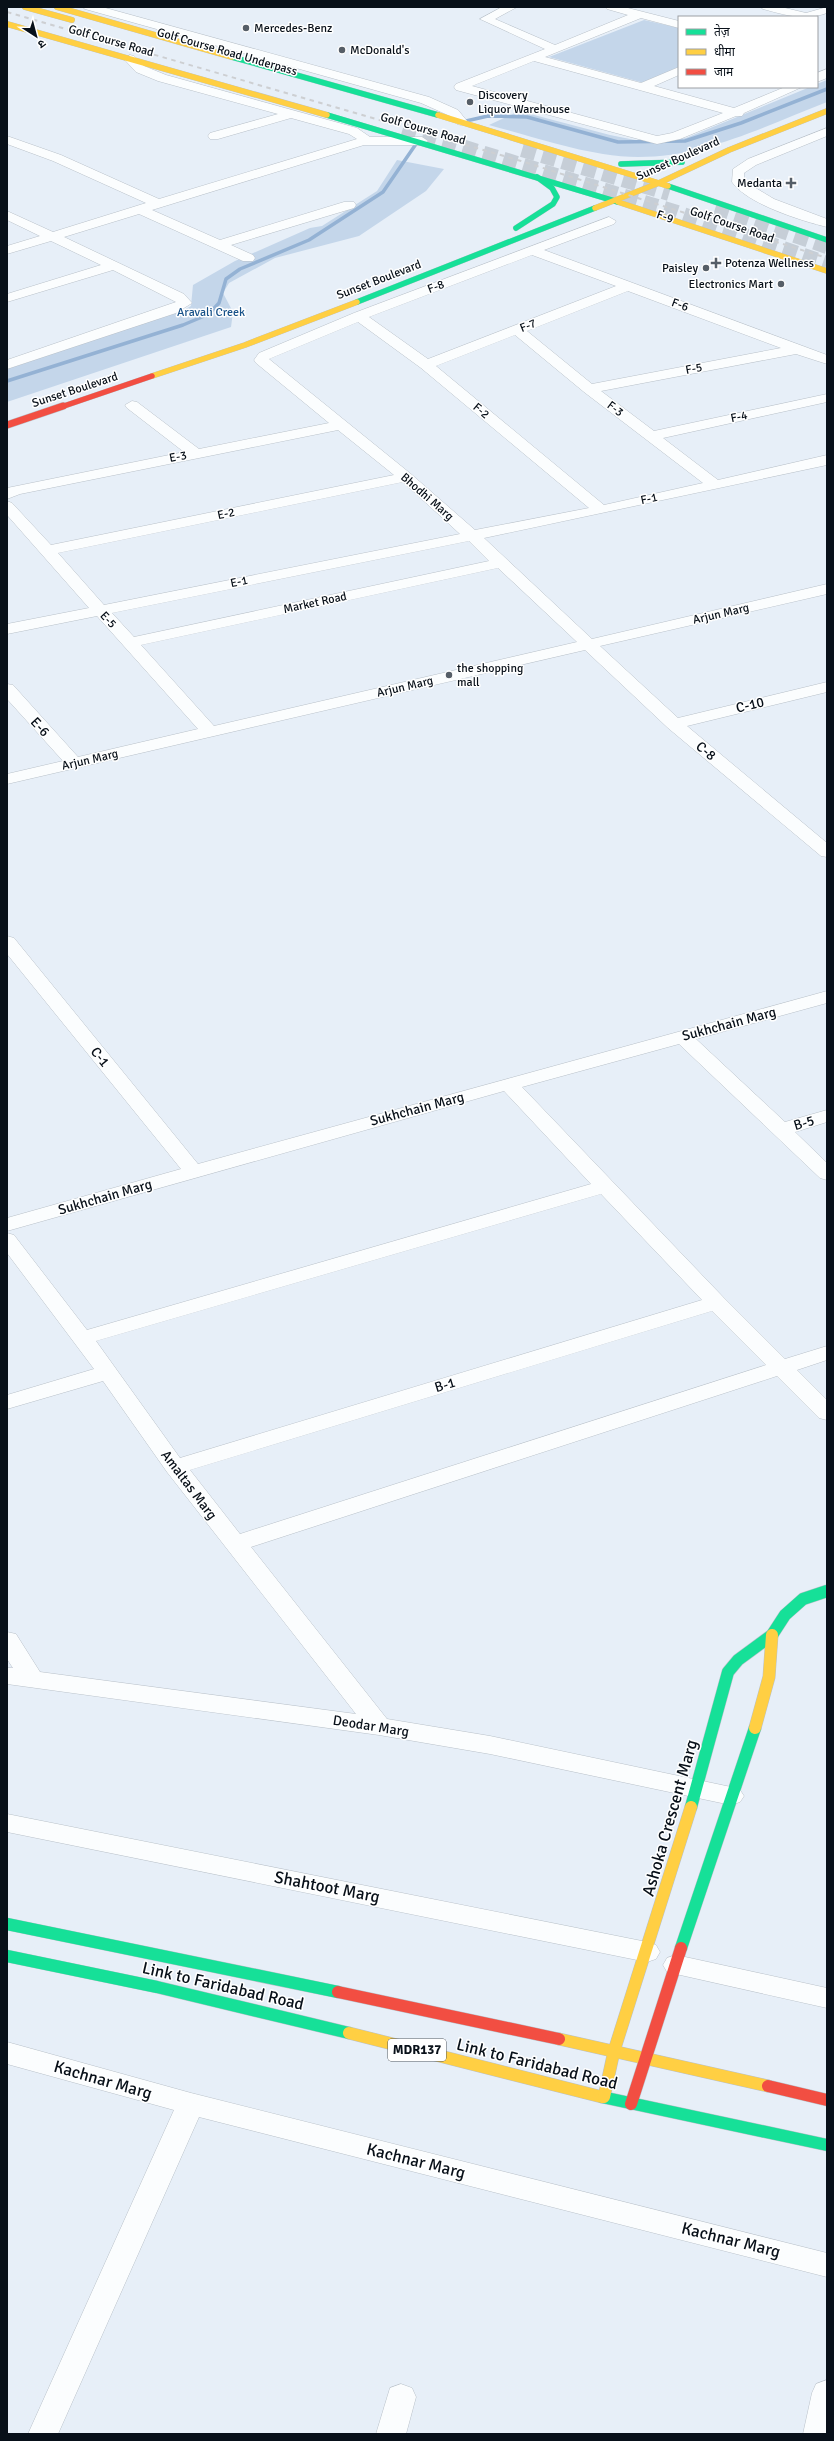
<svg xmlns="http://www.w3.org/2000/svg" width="834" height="2441" font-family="Signika,'Noto Sans Devanagari',sans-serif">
<rect width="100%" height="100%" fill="#e7eff8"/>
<g fill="#c4d6ea">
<polygon points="644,20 679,28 679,67 644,83 549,57"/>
<path d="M827,80V102C755,130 684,168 603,154C565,148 526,135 489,125L519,111L610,135L640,141H663L686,138L810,87H817V84Z"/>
<polygon points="397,160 444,169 426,191 359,236 275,258 229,283 223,293 233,312 231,327 7,402 7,368 182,311 191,306 193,285 235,261 310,228 322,226 377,191"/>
</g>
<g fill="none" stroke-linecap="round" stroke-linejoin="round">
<g stroke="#94b2d4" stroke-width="3.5">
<polyline points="466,121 488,116 527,117 618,142 685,141 741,123 827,89"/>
<polyline points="7,381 183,325 209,314 219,303 226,279 240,269 309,240 383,192 416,144"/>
</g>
<g stroke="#c6ced7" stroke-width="14" stroke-dasharray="14 7" stroke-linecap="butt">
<polyline points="403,128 677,212 827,263"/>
<polyline points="522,150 669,194"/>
<polyline points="715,209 827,247"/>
</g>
<g stroke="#b9c1c9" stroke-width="1">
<g id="street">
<polygon points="83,7 102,7 429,97 458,110 467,121 461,125 457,124 450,116 421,103 85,9"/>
<path d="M502,7H517L495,19L555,45L628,15L607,9L605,7H624L679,21V28L641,18L545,57L641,83L679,67V75L654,86L734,108L785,87H802L744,113L742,116H736L680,139L657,144L456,90L454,87L456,84L545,49L480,19ZM534,61L723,113L672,133L657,136L472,86Z"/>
<path d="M761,7H781L806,13L827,7V13C805,21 785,15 763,9Z"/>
<polygon points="130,55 134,56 144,66 166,75 357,128 370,137 422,137 428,141 422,145 364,145 152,210 220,240 344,202 354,202 356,205 354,208 231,245 253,255 255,258 253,261 243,261 139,214 64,237 184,294 192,303 176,313 7,369 7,360 176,302 113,270 7,302 7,294 101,265 51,241 7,254 7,246 40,236 7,220 7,211 53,232 146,203 53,161 7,144 7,136 61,155 159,199 357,139 349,134 291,118 218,139 210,139 208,136 210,133 278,114 158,81 136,72 124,59"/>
<polygon points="827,69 827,78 817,82 817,73"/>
<path d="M827,128V136L756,165L744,173V181L774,199L827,219V227C802,221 747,204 732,182L733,169L748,159Z"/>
<path d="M609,217L616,221L614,224L544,250L827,355V364L796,354L601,391L654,431L827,394V402L663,438L718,480L827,455V465L484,538L592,639L827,584V594L600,646L678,718L827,682V692L687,726L827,843V857L821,856L668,728L585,650L7,784V774L63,761L7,699V684L13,685L78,757L198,729L97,616L7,634V624L89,608L7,515V501L12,503L51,545L394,475L338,430L20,494L7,499V488L184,452L127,408L125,405L132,401L137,402L199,449L329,423L256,363L254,360L259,353L354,313ZM532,255L616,286L428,359L369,317ZM628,291L781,348L592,384L527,331ZM358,322L421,368L589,508L475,530L411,474L269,359ZM515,335L584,392L703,483L604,505L436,366ZM403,482L460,534L104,605L58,553ZM469,541L489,561L134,637L112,613ZM498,568L577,642L214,726L141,645Z"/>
<path d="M7,936L14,938L198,1164L827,991V1003L696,1039L785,1122L827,1110V1122L795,1132L827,1163V1180L820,1178L679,1044L522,1087L724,1298L785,1359L827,1346V1360L797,1370L827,1400V1420L819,1418L777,1376L251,1547L387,1719L490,1736L731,1787L740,1790L744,1796L740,1802L731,1805L490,1754L379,1735L7,1684V1668H13L7,1659V1632L16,1634L40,1672L356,1714L167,1472L103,1381L7,1409V1395L94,1369L7,1253V1233L14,1235L87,1330L591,1184L504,1091L7,1231V1218L181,1169L7,954ZM601,1194L702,1300L180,1458L96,1341ZM712,1311L766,1365L240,1534L190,1470Z"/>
<polygon points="7,1814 647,1942 656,1945 660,1952 656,1959 647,1962 7,1832"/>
<polygon points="676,1955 827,1988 827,2008 667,1972 663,1965 667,1958"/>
<polygon points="7,2042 191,2093 827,2253 827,2277 199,2117 58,2434 28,2434 174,2110 7,2064"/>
<polygon points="827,2380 827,2434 803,2434 812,2393 816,2384"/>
<polygon points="401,2384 412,2388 416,2397 406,2434 376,2434 390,2388"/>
</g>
</g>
<g stroke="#b9c1c9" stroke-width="6">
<g id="fast-far1">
<polyline points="232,57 438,115"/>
<polyline points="327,115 618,202"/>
<polyline points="621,164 682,162"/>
<polyline points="668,186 827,240"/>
<polyline points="516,228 553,204 557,197 552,188 537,177"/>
<polyline points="357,302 595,208"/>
</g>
</g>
<g stroke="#b9c1c9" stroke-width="13">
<g id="fast">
<polyline points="691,1807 728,1672 738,1660 772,1635 785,1615 803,1599 827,1591"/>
<polyline points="7,1924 338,1992"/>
<polyline points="681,1948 755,1728"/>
<polyline points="7,1956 157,1987 349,2033"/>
<polyline points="602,2097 827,2145"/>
</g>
</g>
<g stroke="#b9c1c9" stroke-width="6">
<g id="slow-far1">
<polyline points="25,7 72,20"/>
<polyline points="57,7 232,57"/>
<polyline points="7,24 327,115"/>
<polyline points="438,115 668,186"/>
<polyline points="618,202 827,271"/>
<polyline points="595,208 659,183 729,150 827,111"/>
<polyline points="152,376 245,345 357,302"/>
</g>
</g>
<g stroke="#b9c1c9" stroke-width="13">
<g id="slow">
<polyline points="755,1728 769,1677 772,1635"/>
<polyline points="349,2033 602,2097"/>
<polyline points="559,2039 768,2086"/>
<polyline points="604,2097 614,2051 691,1807"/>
</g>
</g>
<g stroke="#b9c1c9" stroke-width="6">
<polyline id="jam-far2" points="61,407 152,376"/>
</g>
<g stroke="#b9c1c9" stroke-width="8">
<polyline id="jam-far1" points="7,425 63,406"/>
</g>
<g stroke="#b9c1c9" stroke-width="13">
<g id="jam">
<polyline points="338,1992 559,2039"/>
<polyline points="768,2086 827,2100"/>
<polyline points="631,2104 681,1948"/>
</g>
</g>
<use href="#street" fill="#fbfdfe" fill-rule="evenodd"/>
<use href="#fast-far1" stroke="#16e098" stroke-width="5.5"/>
<use href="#fast" stroke="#16e098" stroke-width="12"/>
<use href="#slow-far1" stroke="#ffcf43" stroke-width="5.5"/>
<use href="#slow" stroke="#ffcf43" stroke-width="12"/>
<use href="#jam-far2" stroke="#f24e42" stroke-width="5.5"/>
<use href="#jam-far1" stroke="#f24e42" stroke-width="7"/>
<use href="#jam" stroke="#f24e42" stroke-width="12"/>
<polyline stroke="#cdcfd2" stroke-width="2" stroke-dasharray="4.5 4.5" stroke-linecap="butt" points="7,12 521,161 827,258"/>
</g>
<g fill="#565e67" stroke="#fff" stroke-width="1.5">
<circle cx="246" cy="28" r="4"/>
<circle cx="342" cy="50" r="4"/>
<circle cx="470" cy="102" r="4"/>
<path d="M789 177h4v4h4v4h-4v4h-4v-4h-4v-4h4z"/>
<path d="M714 257h4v4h4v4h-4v4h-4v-4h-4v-4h4z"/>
<circle cx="706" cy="268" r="4"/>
<circle cx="781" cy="284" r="4"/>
<circle cx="449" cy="675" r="4"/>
</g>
<g text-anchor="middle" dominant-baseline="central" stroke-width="3" stroke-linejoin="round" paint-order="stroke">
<g font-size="12" fill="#081019" stroke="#fff" text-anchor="start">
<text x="254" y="28">Mercedes-Benz</text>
<text x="350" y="50">McDonald's</text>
<text x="478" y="95">Discovery<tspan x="478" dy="14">Liquor Warehouse</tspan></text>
<text x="782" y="183" text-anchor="end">Medanta</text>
<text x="725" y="263">Potenza Wellness</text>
<text x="698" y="268" text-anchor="end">Paisley</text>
<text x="773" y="284" text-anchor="end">Electronics Mart</text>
<text x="457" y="668">the shopping<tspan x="457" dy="14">mall</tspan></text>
</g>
<g font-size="12" fill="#081019" stroke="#fff">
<text transform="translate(111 41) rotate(16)">Golf Course Road</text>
<text transform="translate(227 52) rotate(16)">Golf Course Road Underpass</text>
<text transform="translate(423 129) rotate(16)">Golf Course Road</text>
<text transform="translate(678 159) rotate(-24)">Sunset Boulevard</text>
<text transform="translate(665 217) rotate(19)">F-9</text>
<text transform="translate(732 225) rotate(19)">Golf Course Road</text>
<text transform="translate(379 280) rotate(-21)">Sunset Boulevard</text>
<text transform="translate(436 287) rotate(-21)">F-8</text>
<text transform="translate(680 305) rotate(20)">F-6</text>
<text transform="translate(528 326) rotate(-22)">F-7</text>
<text transform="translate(694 369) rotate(-11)">F-5</text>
<text transform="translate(75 390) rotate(-18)">Sunset Boulevard</text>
<text transform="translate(615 409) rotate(37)">F-3</text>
<text transform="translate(481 411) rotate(40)">F-2</text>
<text transform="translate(739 417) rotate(-12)">F-4</text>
<text transform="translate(178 457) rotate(-11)">E-3</text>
<text transform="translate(427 497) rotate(41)">Bhodhi Marg</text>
<text transform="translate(649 499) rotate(-12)">F-1</text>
<text transform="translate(226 514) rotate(-12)">E-2</text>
<text transform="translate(239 582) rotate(-12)">E-1</text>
<text transform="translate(315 603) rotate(-12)">Market Road</text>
<text transform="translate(721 614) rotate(-13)">Arjun Marg</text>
<text transform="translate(108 620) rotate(47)">E-5</text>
<text transform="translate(405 687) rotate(-13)">Arjun Marg</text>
<text transform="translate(90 760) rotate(-13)">Arjun Marg</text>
</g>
<g font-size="12" fill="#185289" stroke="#fff">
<text x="211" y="312">Aravali Creek</text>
</g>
<rect fill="#fff" stroke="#52585e" stroke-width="1" x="388" y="2039" width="58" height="22" rx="3"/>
<g font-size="13" font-weight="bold" fill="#081019">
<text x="417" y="2050">MDR137</text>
</g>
<g font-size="14" fill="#081019" stroke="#fff">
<text transform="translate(750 705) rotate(-14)">C-10</text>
<text transform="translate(40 727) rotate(47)">E-6</text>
<text transform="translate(706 751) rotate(40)">C-8</text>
<text transform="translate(729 1024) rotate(-15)">Sukhchain Marg</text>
<text transform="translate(100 1057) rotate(51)">C-1</text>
<text transform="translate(417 1109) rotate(-15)">Sukhchain Marg</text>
<text transform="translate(804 1123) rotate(-17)">B-5</text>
<text transform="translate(105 1197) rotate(-16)">Sukhchain Marg</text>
<text transform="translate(445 1385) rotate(-17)">B-1</text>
<text transform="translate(189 1485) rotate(53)">Amaltas Marg</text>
<text transform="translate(371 1726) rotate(9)">Deodar Marg</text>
</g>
<g font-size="17" fill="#081019" stroke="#fff">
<text transform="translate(670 1818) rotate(-74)">Ashoka Crescent Marg</text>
<text transform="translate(327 1887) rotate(11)">Shahtoot Marg</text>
<text transform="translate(223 1986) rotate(13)">Link to Faridabad Road</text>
<text transform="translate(537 2064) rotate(14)">Link to Faridabad Road</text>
<text transform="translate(103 2080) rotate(16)">Kachnar Marg</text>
<text transform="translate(416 2161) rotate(14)">Kachnar Marg</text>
<text transform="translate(731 2240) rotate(14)">Kachnar Marg</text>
</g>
</g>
<rect width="834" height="2441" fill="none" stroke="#081019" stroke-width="16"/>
<rect x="678" y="16" width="140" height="72" fill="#ffffff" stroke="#9c9fa3"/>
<rect x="686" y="29" width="20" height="6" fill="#16e098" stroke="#9c9fa3"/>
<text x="714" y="36" font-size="12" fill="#081019">तेज़</text>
<rect x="686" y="49" width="20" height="6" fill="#ffcf43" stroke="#9c9fa3"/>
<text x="714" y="56" font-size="12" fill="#081019">धीमा</text>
<rect x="686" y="69" width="20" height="6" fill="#f24e42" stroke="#9c9fa3"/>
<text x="714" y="76" font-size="12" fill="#081019">जाम</text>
<g transform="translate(36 36) rotate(144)" stroke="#ffffff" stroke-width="3" paint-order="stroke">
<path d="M0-3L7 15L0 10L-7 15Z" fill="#081019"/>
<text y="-6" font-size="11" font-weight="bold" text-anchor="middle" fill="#081019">उ</text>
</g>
</svg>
